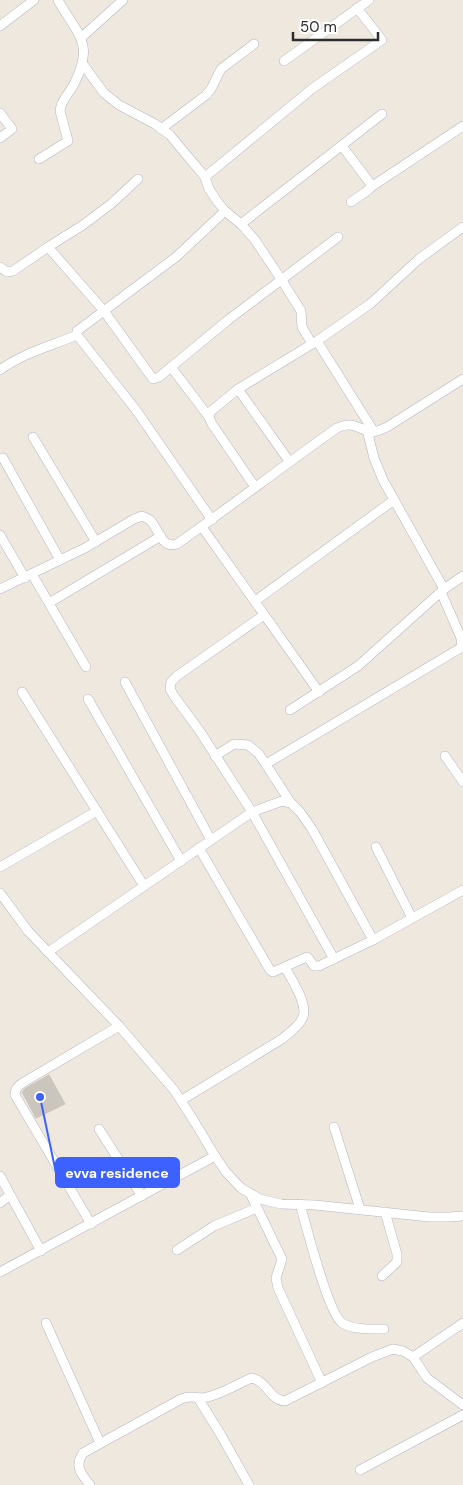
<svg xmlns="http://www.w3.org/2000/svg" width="463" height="1485" font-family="'DM Sans',sans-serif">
<rect width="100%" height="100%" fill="#efe8df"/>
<polygon fill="#cbc6bd" stroke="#cbc4b8" points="49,1075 65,1104 36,1118 22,1092 26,1088"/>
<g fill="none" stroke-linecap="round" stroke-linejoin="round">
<g stroke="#b3b6c1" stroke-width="10">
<g id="street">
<polyline points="0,26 34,0"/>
<polyline points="82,37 123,0"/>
<polyline points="284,61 369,0"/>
<polyline points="82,63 104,93 119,105 155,124 170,135 179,146 205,177 209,189 217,201 225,211 241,224 255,240 281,279 301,311 302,327 312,344"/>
<polyline points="0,113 12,129 0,138"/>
<polyline points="161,129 206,95 211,89 221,69 254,44"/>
<polyline points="342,146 370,183 371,187 367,191 351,202"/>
<path d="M39,159L68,141L60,111L61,106C64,97 71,91 75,82C95,42 76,33 58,0"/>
<polyline points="205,177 313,88 382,40 357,8"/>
<polyline points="138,179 111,204 83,225 48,247 104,311 153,379 159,377 228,320 338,237"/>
<polyline points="371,187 463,126"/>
<polyline points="241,224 382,114"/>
<polyline points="0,267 7,272 13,271 48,247"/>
<polyline points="317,341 374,432"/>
<polyline points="171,367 209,417"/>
<path d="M0,370C23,353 51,346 77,335"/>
<polyline points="238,389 317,341 370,304 419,259 463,227"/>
<polyline points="367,430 374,458 383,480 444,589"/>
<polyline points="33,437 96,542"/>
<polyline points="3,458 60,560"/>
<polyline points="255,487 212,424 209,417 210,412 238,389 289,461"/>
<polyline points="212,520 136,410 77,335 77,331 176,257 225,211"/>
<polyline points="202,527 319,692"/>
<polyline points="0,535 25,578"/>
<polyline points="32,574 86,667"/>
<path d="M0,589L85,548L134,519L142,516C144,517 149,519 150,520C159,529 161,549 177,544C231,506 283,466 337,428C354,419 361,433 376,431C379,431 384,428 387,427L463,379"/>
<polyline points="255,601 394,500"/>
<polyline points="49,603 161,536"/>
<polyline points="264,615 177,676 171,682 170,689 174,696 199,730 252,812 334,959"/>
<polyline points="125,682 211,840"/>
<polyline points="22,692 144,886"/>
<polyline points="88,699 181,861"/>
<polyline points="290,710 358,666 444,589 463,576"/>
<polyline points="215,756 234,744 248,745 259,754 291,803"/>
<polyline points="445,756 463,782"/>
<polyline points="266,764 462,647 461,638 441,592"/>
<polyline points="376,847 412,918"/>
<polyline points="199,848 270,970 273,972 307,957 309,959 314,966 319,966 373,940 463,890"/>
<polyline points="0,867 97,811"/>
<polyline points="0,893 28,931 119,1026 174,1090 194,1121 215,1156 226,1172 241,1188 260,1199 281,1204 315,1205 429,1217 449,1217 463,1216"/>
<polyline points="48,952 252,812 282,801 291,803 300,812 312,829 373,940"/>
<path d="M182,1100L282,1039C289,1033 298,1027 302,1019C310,1006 291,979 285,967"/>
<polyline points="334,1127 360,1209"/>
<polyline points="99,1129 142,1196"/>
<polyline points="0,1176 41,1251"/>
<polyline points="251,1195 282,1259 276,1278 278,1288 322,1383"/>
<polyline points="0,1203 10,1195"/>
<path d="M300,1204C306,1225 328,1313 342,1323C354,1330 370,1329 384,1329"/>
<path d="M91,1224L15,1095C15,1088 19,1085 24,1082L119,1026"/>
<polyline points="177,1250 214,1226 257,1208"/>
<polyline points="0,1272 215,1156"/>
<polyline points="382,1276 397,1262 397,1254 385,1212"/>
<polyline points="46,1323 100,1443"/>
<polyline points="413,1357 463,1323"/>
<polyline points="198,1398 221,1435 249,1485"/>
<polyline points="360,1470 463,1415"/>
<path d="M90,1485C81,1474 74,1466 83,1453L181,1399C194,1394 196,1400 207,1397C221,1394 238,1384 251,1378C267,1380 269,1400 285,1401L372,1357L393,1349L403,1351L413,1357L427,1378L463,1405"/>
</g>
</g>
<use href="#street" stroke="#fff" stroke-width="9"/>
</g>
<path fill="none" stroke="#3c61ff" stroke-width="2" d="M40 1097L56 1173"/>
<circle fill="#3c61ff" stroke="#fff" stroke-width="2" cx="40" cy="1097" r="5"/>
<rect fill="#3c61ff" stroke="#3c61ff" stroke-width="2" x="56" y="1158" width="123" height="29" rx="5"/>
<g font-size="14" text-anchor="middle" font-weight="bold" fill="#fff">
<text x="117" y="1178">evva residence</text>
</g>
<path d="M293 32v8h85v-8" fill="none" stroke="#2d2d2d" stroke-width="2.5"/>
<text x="300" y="32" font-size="15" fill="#2d2d2d" stroke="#ffffff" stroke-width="4" paint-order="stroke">50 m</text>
</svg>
